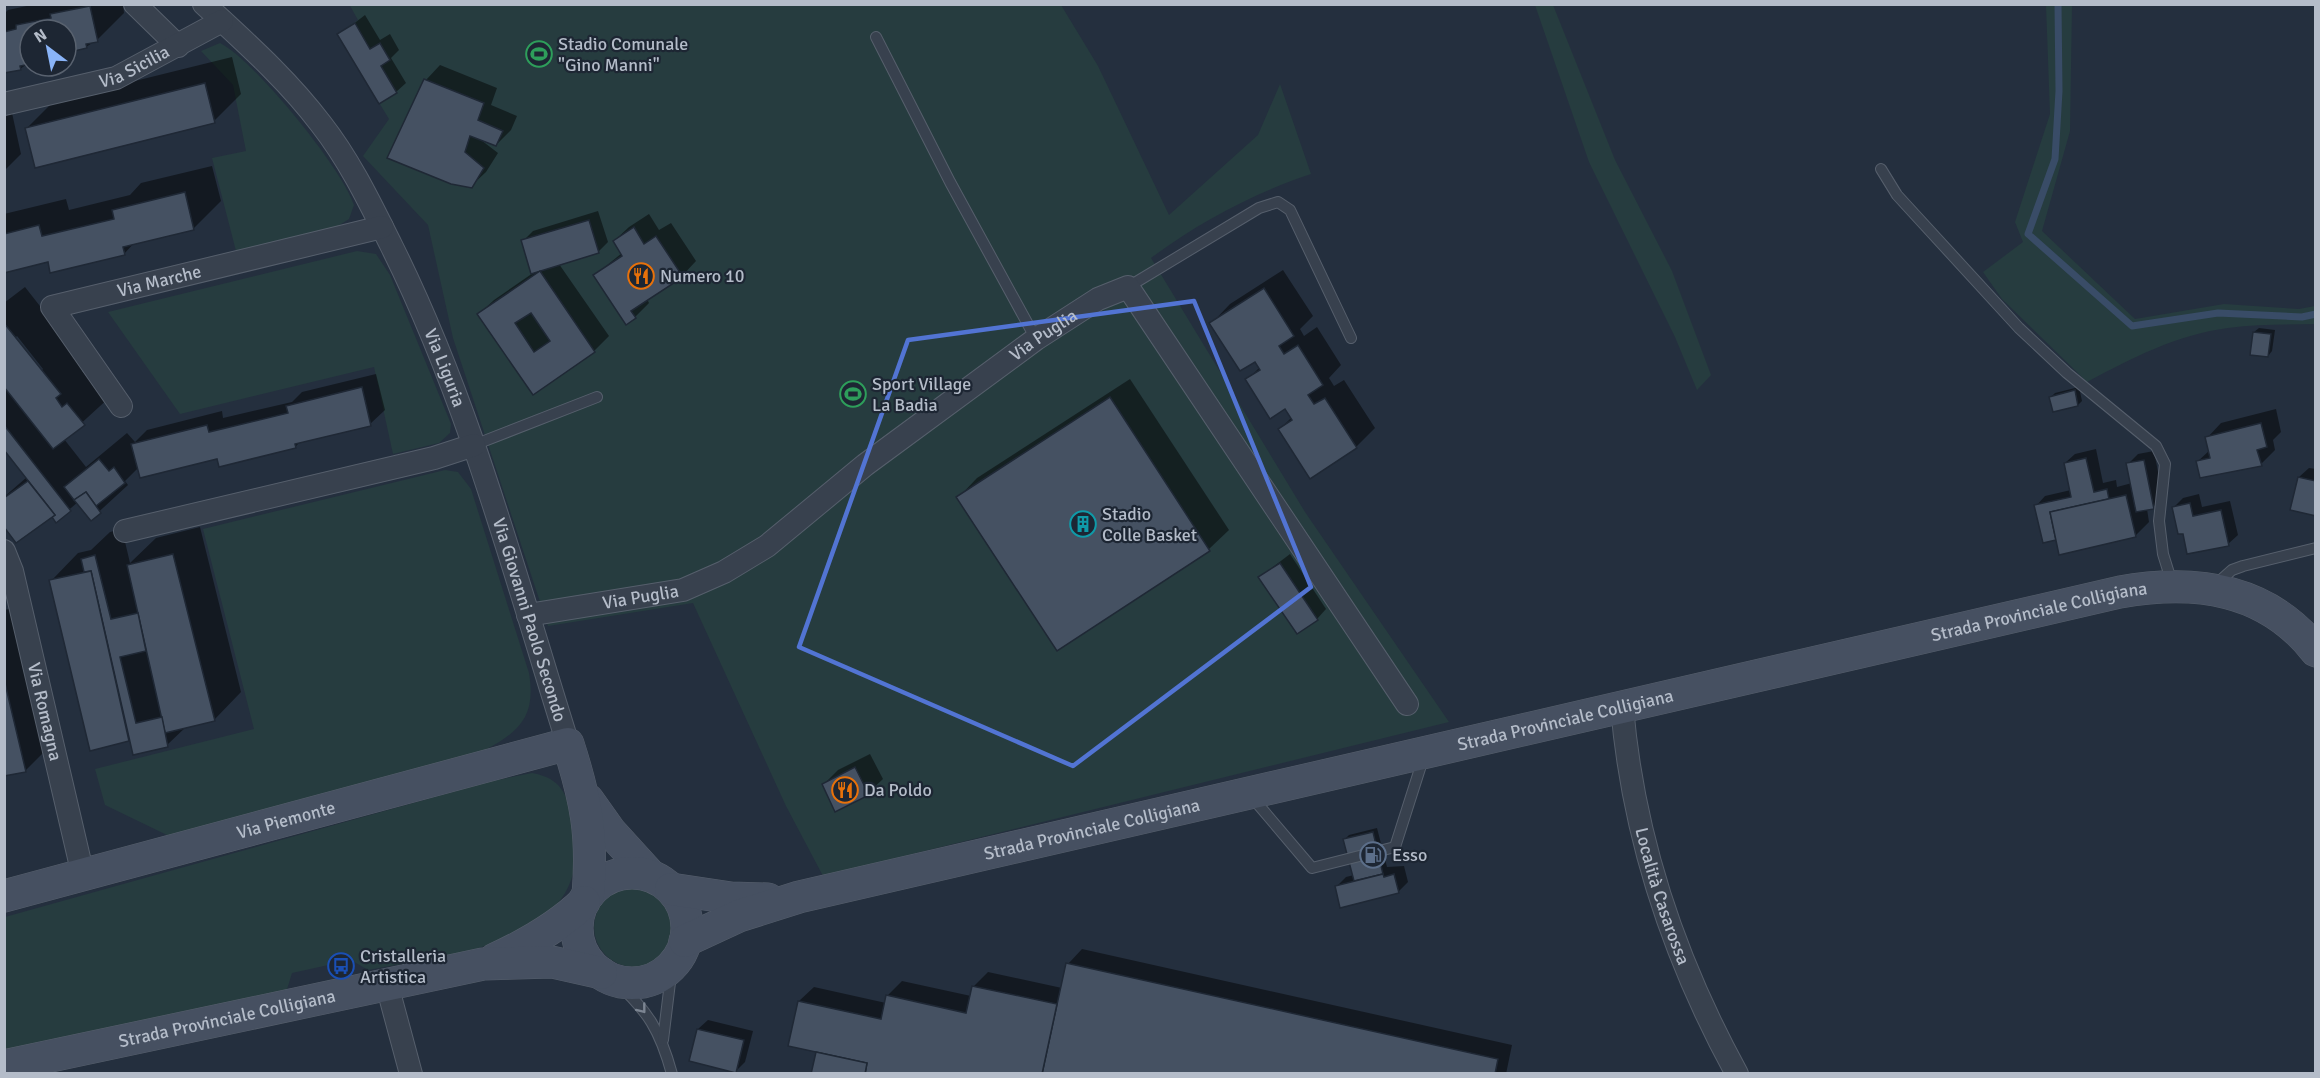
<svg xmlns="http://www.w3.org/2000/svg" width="2320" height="1078" font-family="Signika,sans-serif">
<rect width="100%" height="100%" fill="#242f3e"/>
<g fill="#263c3f">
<path d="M349,4L1061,5L1098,66L1169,215L1258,135L1280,84L1311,174C1254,193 1199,222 1151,258L1305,512L1449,722L823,876L786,806L693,603L548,626L453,338L428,225L363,156L389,119L337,34L358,20Z"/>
<polygon points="1535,5 1553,5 1615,160 1672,271 1711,375 1697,390 1675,337 1589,162"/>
<path d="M2046,5H2072L2070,131L2042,231L2135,319L2224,304L2299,309L2315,306V324C2287,325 2257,324 2228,328C2176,335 2132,358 2087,382L2002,299L1983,272L2023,242L2015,222L2050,114Z"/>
<path d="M220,43C253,59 343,169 354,205L349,219L338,226L236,251L212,158L246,151L233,85L201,51Z"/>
<polygon points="357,251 376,254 390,275 451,424 450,433 439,443 393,454 374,367 180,414 108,312"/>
<path d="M445,470L458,472L471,489L529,673C536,715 521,731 485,750L169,836L105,805L95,769L254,729L203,529Z"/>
<path d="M532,773C561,778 567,794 573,820C600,946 453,953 368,970L351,960L292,973L285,996L5,1053V917L492,781Z"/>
<circle cx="634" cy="927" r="40"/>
</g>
<g fill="#0007" fill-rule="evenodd">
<polygon points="36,4 123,4 124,13 97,40 86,47 66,51 66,30 30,30 30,62 20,69 4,72 4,14 8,10"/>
<polygon points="365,15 380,40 390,34 399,50 391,58 406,83 396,92 339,35"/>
<polygon points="232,57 241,94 214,121 27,128 54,101"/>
<polygon points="440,65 497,88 491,105 517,116 511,130 496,145 481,140 498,153 486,172 471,186 426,80"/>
<polygon points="12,113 21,154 4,171 4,115"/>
<polygon points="212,166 221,201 194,228 135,242 124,254 49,260 4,271 4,214 66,199 69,210 130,195 141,183"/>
<polygon points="598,211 608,242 598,252 559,264 609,336 594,351 534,393 479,314 494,300 533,273 523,241 533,231"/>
<polygon points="649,214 659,230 671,223 696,261 682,276 647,299 649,303 635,317 595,275 622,253 614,241 629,227"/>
<polygon points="1283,270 1313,316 1300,329 1304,336 1317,327 1341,365 1329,378 1334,386 1344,380 1375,428 1356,447 1280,429 1292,417 1286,407 1247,380 1260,367 1256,360 1211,324 1230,304"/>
<path d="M25,287L87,366L82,371L90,380L111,396L64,439L86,467L127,433L135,442L147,430L222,411L223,418L292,402L302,392L376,374L385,410L370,424L301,441L295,447L139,467L125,481L128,485L91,519L78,502L57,520L52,515L4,525V497L27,477L4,448V303ZM17,336L43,369L41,371L15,338Z"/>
<polygon points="2259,328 2275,330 2272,351 2268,356 2254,332"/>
<polygon points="1130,379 1229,530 1209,549 1057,649 958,498 977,478"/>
<polygon points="2079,387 2082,401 2078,405 2051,397 2055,393"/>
<polygon points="2276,409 2281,432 2273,440 2275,450 2261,464 2197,462 2210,450 2207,438 2221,423"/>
<polygon points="2096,449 2103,483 2116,480 2117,487 2132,483 2128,464 2138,454 2154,451 2163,498 2153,507 2147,509 2149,522 2135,536 2057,537 2036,506 2045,496 2071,490 2065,463 2075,454"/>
<polygon points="2309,468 2316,469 2316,514 2299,477"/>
<polygon points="2199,494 2202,507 2230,501 2238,535 2228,544 2184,532 2174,507 2183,498"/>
<polygon points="200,527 241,692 214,720 187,726 167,745 130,739 91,749 51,581 78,553 91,550 110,532 122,529 130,563 156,538"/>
<polygon points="1290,554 1326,609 1317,619 1260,577"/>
<polygon points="21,607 53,743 25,771 4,775 4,610"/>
<polygon points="870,754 883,779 868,793 823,785 838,770"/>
<polygon points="1377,828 1387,867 1404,866 1408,882 1398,892 1336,887 1346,877 1354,875 1345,839 1349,835"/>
<polygon points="1082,949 1512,1045 1506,1074 813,1074 818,1051 799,1001 814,987 886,1003 887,996 902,981 971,996 974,986 988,972 1062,988 1068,964"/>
<polygon points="708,1020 753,1031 745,1062 736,1071 698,1029"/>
</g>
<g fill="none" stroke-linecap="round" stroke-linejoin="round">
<polyline stroke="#394c67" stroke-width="7" points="2058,4 2059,91 2055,159 2028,234 2132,326 2218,313 2302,317 2316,314"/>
</g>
<g fill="#455162" stroke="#1f2835" stroke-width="1.5" fill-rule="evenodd">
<polygon points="90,6 98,42 86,44 87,48 66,53 66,30 30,30 30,64 20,66 21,70 4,73 4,32 16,29 16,25 51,18 50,14"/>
<polygon points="355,23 370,49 380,43 390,60 381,66 397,93 379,104 337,34"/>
<polygon points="424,79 484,103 478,120 503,131 496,146 470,136 465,152 484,168 472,188 451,184 387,158"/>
<polygon points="205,83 215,123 35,168 25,128"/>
<polygon points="185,192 194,230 123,247 125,255 50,273 48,262 4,273 4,234 39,225 42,236 114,219 112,210"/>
<polygon points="589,220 599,253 531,274 521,240"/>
<polygon points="634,227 644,244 656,236 683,277 631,311 636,318 626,325 593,275 622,256 613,241"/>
<path d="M540,271L595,352L533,395L477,314ZM531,313L550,341L534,352L515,323Z"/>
<polygon points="1264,288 1294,336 1279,346 1284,354 1298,345 1323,385 1308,395 1314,404 1325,398 1357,448 1310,479 1278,429 1292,420 1285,409 1270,419 1245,379 1260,370 1255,362 1240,371 1209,323"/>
<polygon points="4,323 61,394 56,398 62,407 67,403 85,425 53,449 4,387"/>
<polygon points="2253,332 2271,334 2268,357 2250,355"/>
<polygon points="362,387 371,426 295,444 296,448 219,467 217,459 140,478 131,444 207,425 209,432 288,413 286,406"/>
<polygon points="2075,390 2078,406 2053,412 2049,397"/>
<polygon points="1110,397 1210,551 1057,651 956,497"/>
<polygon points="2261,423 2267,447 2257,450 2262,466 2200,478 2196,461 2210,458 2205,437"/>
<polygon points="4,425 71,511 56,523 52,517 55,515 4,450"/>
<polygon points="2086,458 2094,492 2107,489 2109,499 2050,512 2056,540 2043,543 2034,505 2071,497 2064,463"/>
<polygon points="99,459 109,471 114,467 125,483 96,506 86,492 74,500 64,487"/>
<polygon points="2144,460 2154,509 2136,512 2126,463"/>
<polygon points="2298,477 2316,481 2316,516 2290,510"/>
<polygon points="28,481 55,515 16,543 4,527 4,498"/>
<polygon points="86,492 101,513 91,521 74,500"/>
<polygon points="2126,495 2136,537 2059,555 2050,512"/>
<polygon points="2190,503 2193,516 2221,510 2229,546 2187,554 2183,534 2178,534 2172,507"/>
<polygon points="173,554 215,721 165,733 127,565"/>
<polygon points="95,555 111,619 138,613 146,651 120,657 136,723 162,717 168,747 133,755 91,571 84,572 81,559"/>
<polygon points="1280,563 1318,620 1297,634 1258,577"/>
<polygon points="91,571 129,741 90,751 49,580"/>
<polygon points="4,679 26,772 4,776"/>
<polygon points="855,767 869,795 835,812 822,784"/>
<polygon points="1373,832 1383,874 1354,881 1343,839"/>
<polygon points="1383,874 1384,877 1394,874 1399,893 1340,908 1335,886"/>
<polygon points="1066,963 1498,1059 1495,1074 1042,1074"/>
<polygon points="972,986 1057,1004 1042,1074 865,1074 867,1063 788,1046 798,1001 881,1019 886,995 966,1013"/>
<polygon points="697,1029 744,1040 736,1073 689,1061"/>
<polygon points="816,1052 867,1063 865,1074 811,1074"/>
</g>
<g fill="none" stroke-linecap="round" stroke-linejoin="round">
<g stroke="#565f6c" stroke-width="12">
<g id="lane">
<polyline points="876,37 950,182 1036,339"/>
<polyline points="1881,169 1897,195 2019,328 2067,373 2156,446 2165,464 2159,521 2163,554 2172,583"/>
<polyline points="1128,287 1259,208 1278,202 1290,210 1351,338"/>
<polyline points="474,445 597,397"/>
<polyline points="2214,586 2232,570 2243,566 2316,548"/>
<polyline points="1251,796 1312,868 1395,847 1424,756"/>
<path d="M615,981C648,1011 660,1030 672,1074"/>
<polyline points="663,1040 672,966"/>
</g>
</g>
<g stroke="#565f6c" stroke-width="24">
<g id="street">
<polyline points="135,4 178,46"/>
<path id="s1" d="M204,4C245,42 287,79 321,124C350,161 370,203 391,245C470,403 515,576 568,744"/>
<path id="s2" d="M4,104L116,78L222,21"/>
<path id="s3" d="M121,406L52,307L382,227"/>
<polyline points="125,531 434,458 474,445"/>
<path id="s4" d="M4,551L12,571L83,875"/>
<path id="s5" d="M528,615L683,590L724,572L767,546L865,465L1036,339L1098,299L1128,287L1407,704"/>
<path id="s6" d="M1622,707C1633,837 1674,959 1737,1074"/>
<polyline points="387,985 411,1074"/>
</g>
</g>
<g stroke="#565f6c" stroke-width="33">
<g id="secondary">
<polyline points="588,800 610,831 651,876"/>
<circle cx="632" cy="928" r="55"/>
<polyline points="671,889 731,898 768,899"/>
<path id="s7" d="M4,896L568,744C586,800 593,835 588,895"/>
<path id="s8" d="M685,941L739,916L799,897L2120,592C2194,579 2266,587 2316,651"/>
<path d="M495,959C528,944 558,927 584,902"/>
<path id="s9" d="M4,1066L483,964L552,962L601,973"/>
</g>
</g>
<use href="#lane" stroke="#38414e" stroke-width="10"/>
<use href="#street" stroke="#38414e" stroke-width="22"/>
<use href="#secondary" stroke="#465061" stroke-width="32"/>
</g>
<defs><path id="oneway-chevron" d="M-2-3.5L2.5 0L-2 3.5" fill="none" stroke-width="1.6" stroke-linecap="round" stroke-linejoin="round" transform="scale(1.5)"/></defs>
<use stroke="#7c8592" href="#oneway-chevron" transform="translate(642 1009) rotate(52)"/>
<path fill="none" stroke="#5274d3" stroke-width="4.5" stroke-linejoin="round" d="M1194,301L1311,587L1073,766L799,647L908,340Z"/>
<defs>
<g id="stadium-ring" transform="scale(1.35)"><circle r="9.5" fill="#1d2633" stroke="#2e9e5b" stroke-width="1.5"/><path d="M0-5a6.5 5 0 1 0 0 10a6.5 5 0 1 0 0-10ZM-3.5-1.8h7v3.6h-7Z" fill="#2e9e5b"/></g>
<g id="restaurant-ring" transform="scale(1.35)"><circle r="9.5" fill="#1d2633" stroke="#e8710a" stroke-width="1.5"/><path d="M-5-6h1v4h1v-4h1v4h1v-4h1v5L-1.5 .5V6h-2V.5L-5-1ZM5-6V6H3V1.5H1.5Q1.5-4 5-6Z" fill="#e8710a"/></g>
<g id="building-ring" transform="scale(1.35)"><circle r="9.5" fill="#1d2633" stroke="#0f9aa8" stroke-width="1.5"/><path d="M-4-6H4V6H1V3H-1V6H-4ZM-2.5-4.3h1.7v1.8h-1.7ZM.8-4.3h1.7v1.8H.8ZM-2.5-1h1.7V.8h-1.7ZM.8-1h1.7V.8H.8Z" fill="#0f9aa8"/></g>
<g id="fuel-ring" transform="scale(1.35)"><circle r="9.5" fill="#1d2633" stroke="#5c6f8a" stroke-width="1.5"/><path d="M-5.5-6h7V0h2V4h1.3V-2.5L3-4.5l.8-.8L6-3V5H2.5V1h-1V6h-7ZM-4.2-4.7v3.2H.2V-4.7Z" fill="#5c6f8a"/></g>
<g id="bus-ring" transform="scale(1.35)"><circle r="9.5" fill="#1d2633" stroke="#1a4fb4" stroke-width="1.5"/><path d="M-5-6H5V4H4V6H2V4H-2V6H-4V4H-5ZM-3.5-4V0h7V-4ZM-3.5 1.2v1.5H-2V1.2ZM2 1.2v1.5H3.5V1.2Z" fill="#1a4fb4"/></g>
</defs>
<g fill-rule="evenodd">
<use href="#stadium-ring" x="539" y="54"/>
<use href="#restaurant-ring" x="641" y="276"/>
<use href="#stadium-ring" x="853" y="394"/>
<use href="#building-ring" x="1083" y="524"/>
<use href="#restaurant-ring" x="845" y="790"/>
<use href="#fuel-ring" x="1373" y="855"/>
<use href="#bus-ring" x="341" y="966"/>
</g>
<g text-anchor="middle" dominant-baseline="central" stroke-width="4.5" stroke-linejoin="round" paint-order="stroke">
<g font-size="18" fill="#b4bcc9" stroke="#1d2633" text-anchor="start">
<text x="558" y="44">Stadio Comunale<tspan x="558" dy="21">"Gino Manni"</tspan></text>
<text x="660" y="276">Numero 10</text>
<text x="872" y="384">Sport Village<tspan x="872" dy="21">La Badia</tspan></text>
<text x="1102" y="514">Stadio<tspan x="1102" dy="21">Colle Basket</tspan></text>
<text x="864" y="790">Da Poldo</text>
<text x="1392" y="855">Esso</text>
<text x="360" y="956">Cristalleria<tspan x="360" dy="21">Artistica</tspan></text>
</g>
<g font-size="18" fill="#b4bcc9" stroke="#1d2633">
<text stroke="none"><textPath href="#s2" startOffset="136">Via Sicilia</textPath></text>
<text stroke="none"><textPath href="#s3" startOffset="231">Via Marche</textPath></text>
<text stroke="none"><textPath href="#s5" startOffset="600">Via Puglia</textPath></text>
<text stroke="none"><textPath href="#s1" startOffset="442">Via Liguria</textPath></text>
<text stroke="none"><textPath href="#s5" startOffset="114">Via Puglia</textPath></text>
<text stroke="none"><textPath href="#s8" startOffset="1395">Strada Provinciale Colligiana</textPath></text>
<text stroke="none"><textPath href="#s1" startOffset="708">Via Giovanni Paolo Secondo</textPath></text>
<text stroke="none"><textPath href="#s4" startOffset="166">Via Romagna</textPath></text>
<text stroke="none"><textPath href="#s8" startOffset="909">Strada Provinciale Colligiana</textPath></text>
<text stroke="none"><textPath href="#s7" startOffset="292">Via Piemonte</textPath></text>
<text stroke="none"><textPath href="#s8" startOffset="423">Strada Provinciale Colligiana</textPath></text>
<text stroke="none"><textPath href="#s6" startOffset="194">Località Casarossa</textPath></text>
<text stroke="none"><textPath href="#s9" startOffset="228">Strada Provinciale Colligiana</textPath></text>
</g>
</g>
<rect width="2320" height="1078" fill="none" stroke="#b4bcc9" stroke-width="12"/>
<g transform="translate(48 48) rotate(328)"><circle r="28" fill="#1d2633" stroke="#59626f" stroke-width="1.5"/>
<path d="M0-4.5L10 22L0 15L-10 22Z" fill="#8ab4f8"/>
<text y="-9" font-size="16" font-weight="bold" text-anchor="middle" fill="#b4bcc9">N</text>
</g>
</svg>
